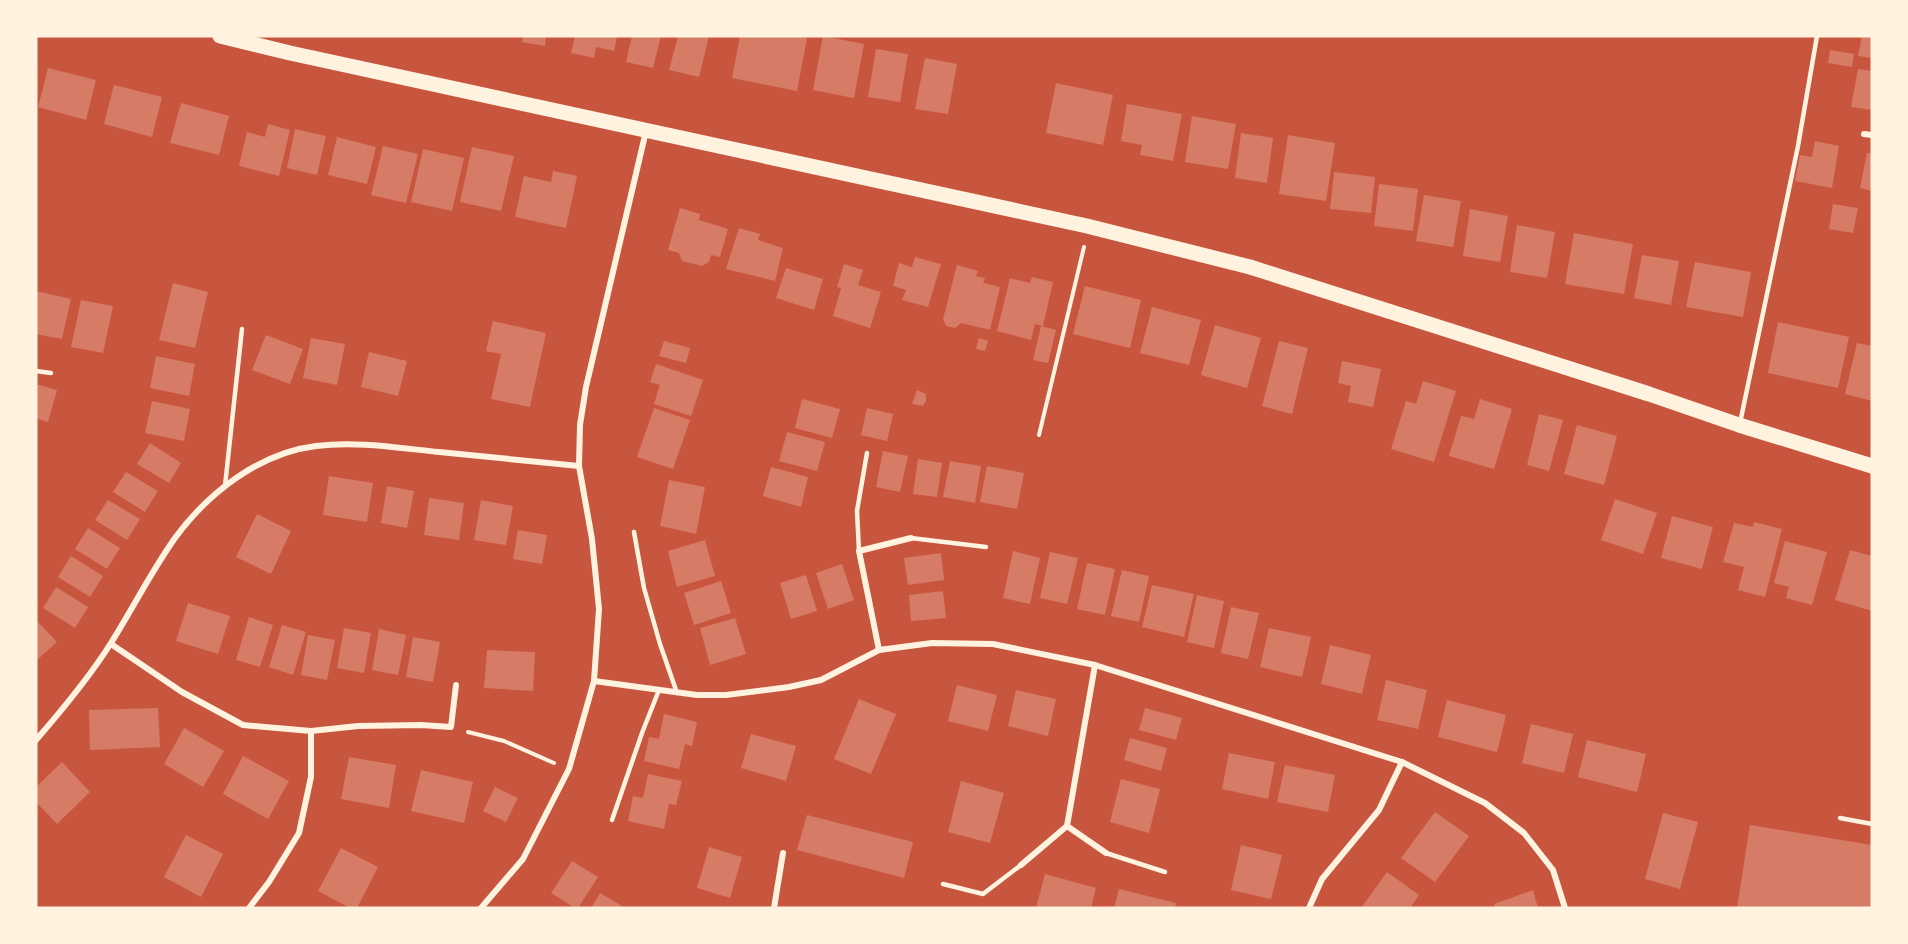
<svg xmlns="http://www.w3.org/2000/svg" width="1908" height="944" font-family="Manrope,sans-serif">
<rect width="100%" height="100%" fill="#c8553d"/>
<g fill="#d67c66">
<polygon points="523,36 546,36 545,46 522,42"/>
<polygon points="575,36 617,36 614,51 596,47 594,58 571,53"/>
<polygon points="632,36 661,36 653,68 626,62"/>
<polygon points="678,36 709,36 699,77 669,70"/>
<polygon points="740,36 798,36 807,38 797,91 732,78"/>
<polygon points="823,36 864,44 854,98 813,90"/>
<polygon points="1862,36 1872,36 1872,58 1858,56"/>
<polygon points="876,49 908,54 900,102 868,97"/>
<polygon points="1830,50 1854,54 1852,67 1828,63"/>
<polygon points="925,58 957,64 948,114 915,109"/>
<polygon points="48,68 96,80 86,120 38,107"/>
<polygon points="1858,69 1872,71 1872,110 1851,107"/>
<polygon points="1056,83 1113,95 1103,145 1046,133"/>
<polygon points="114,85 162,97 152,137 104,124"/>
<polygon points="181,103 229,116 219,155 170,143"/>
<polygon points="1127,104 1182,114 1173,161 1140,155 1142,145 1121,141"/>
<polygon points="1192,116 1236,124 1228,169 1185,162"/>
<polygon points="268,124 290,130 279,176 239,166 247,132 265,137"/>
<polygon points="295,129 326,136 317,175 287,168"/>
<polygon points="1241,133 1273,138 1267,183 1235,178"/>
<polygon points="1288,135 1335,143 1326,201 1279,194"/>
<polygon points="337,137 376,147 367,184 328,175"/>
<polygon points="1815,141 1839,146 1832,188 1795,181 1800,155 1812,157"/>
<polygon points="383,146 418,154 406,203 371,195"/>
<polygon points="472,147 514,156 501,211 460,202"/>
<polygon points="423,149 464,158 452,211 411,202"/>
<polygon points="1867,153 1872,153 1872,191 1860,188"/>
<polygon points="553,171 577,176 566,228 515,217 524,176 551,182"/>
<polygon points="1334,172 1375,177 1371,213 1330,209"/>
<polygon points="1379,184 1418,189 1413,231 1374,226"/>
<polygon points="1424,195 1461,201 1453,247 1416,241"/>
<polygon points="1833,204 1858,208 1853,233 1829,229"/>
<polygon points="680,208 700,214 699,220 728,229 720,257 711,255 709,262 702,266 682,261 679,253 668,250"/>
<polygon points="1470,209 1508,216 1500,262 1463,256"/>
<polygon points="1517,225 1555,232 1547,278 1510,272"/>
<polygon points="739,228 760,234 758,240 783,248 775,281 726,269"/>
<polygon points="1574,233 1633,244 1624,294 1565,284"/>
<polygon points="1642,255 1679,261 1671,305 1634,298"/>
<polygon points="915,257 941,264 928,307 902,300 906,290 893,286 899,263 912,267"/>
<polygon points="1695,262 1751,272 1743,317 1686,307"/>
<polygon points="844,264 863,270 858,285 881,292 870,328 833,316 841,288 837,287"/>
<polygon points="957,265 978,271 976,276 985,278 982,289 984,283 1000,287 990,330 961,323 955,328 946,326 943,319"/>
<polygon points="786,268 823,279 814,310 776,298"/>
<polygon points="1032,277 1053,282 1043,326 1035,324 1031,340 997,331 1010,278 1030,283"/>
<polygon points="173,283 208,292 195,348 159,340"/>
<polygon points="1085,286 1141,300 1130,348 1073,334"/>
<polygon points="36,291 71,299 62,339 36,334"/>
<polygon points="81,300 113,306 103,353 71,347"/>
<polygon points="1152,307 1201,320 1189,365 1140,353"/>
<polygon points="493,321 546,333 530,407 491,399 501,354 486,351"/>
<polygon points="1778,322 1849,337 1838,388 1768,373"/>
<polygon points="1215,325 1261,338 1247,388 1201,375"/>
<polygon points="1041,326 1056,330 1048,363 1033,360"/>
<polygon points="266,335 303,349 290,384 252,370"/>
<polygon points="311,338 345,344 337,385 303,378"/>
<polygon points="979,338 988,341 985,351 976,349"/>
<polygon points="664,341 690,348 686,363 659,356"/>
<polygon points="1279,341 1308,348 1292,414 1262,406"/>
<polygon points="1857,343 1872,346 1872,401 1845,394"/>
<polygon points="369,352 407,361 398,396 361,387"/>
<polygon points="156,356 195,364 189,396 150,388"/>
<polygon points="1342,361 1381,369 1373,407 1348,402 1351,386 1338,383"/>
<polygon points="656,364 703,380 691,416 654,404 660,385 650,382"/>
<polygon points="1423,381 1456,391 1434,462 1391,449 1406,401 1416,404"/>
<polygon points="36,384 57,390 48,422 36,418"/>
<polygon points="917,390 926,394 926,401 923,406 912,404"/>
<polygon points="802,399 840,409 832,438 795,428"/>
<polygon points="1480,399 1512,409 1494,469 1449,456 1461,416 1474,419"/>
<polygon points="152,401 190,409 184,441 145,433"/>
<polygon points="654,408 690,420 673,469 637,457"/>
<polygon points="867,408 893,414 887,441 861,435"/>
<polygon points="1539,414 1563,420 1549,471 1527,465"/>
<polygon points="1577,425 1617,436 1604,485 1564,474"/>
<polygon points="787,432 825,442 817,471 779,461"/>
<polygon points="150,443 181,463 169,483 137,464"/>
<polygon points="883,451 908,456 900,492 876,487"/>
<polygon points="918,459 942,463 937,497 913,494"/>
<polygon points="950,461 981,466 975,503 943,497"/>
<polygon points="987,466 1024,473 1017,509 980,502"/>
<polygon points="771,467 808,477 801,507 763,496"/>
<polygon points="126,472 158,491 145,512 113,492"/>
<polygon points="329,476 373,483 367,522 323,515"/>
<polygon points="669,480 705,487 696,534 660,526"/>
<polygon points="387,486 414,491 407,528 381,523"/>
<polygon points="429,498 464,503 459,540 424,535"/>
<polygon points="1615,499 1657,513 1643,554 1601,540"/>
<polygon points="108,500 140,519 127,540 95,520"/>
<polygon points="481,500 513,506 506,545 474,540"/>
<polygon points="257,514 291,531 271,574 236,557"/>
<polygon points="1672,516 1713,527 1702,569 1661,558"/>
<polygon points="1754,522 1782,529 1765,597 1738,590 1744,567 1723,562 1734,523 1753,527"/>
<polygon points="88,528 120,548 107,569 75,549"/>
<polygon points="518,530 547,535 542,564 513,559"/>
<polygon points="705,540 715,576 677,587 668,551"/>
<polygon points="1785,541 1827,552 1812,605 1786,598 1789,587 1774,583"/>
<polygon points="1850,550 1872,556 1872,611 1835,600"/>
<polygon points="1013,551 1040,558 1030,604 1003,598"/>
<polygon points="1050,552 1078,558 1067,604 1040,598"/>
<polygon points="941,553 944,580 908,585 904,558"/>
<polygon points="71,556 103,576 90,597 58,577"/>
<polygon points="1087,563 1115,569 1105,615 1077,609"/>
<polygon points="842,564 854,600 828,609 816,573"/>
<polygon points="1122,570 1149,576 1139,622 1111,616"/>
<polygon points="806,575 817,611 791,619 780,583"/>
<polygon points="721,581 731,613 694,625 684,593"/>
<polygon points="1152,585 1194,594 1184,637 1142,627"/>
<polygon points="56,587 88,607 75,628 43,608"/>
<polygon points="943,591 946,618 911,621 909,595"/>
<polygon points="1197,595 1224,601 1214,648 1187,642"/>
<polygon points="188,603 230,616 218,654 176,641"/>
<polygon points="1231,607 1259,613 1248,659 1221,653"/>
<polygon points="249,617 273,625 260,667 236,660"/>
<polygon points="735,618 746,654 710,665 700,628"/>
<polygon points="36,620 57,642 36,661"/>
<polygon points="282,625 306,632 293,675 269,667"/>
<polygon points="344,628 371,633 364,673 337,668"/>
<polygon points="1269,628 1311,637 1302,677 1260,667"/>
<polygon points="379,629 406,635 398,675 372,670"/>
<polygon points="308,635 335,640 327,680 301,675"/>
<polygon points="413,637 440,642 433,682 406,677"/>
<polygon points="1330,645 1371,655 1362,694 1321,684"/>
<polygon points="487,650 535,652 533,691 484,688"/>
<polygon points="1386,680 1427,690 1418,729 1377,720"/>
<polygon points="957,685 997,695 988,731 948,721"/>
<polygon points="1016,690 1056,699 1048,736 1008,726"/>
<polygon points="859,699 896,714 871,774 834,759"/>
<polygon points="1447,700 1506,715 1497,752 1438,737"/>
<polygon points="158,708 160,747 90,750 89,710"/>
<polygon points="1145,708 1182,718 1176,740 1139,730"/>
<polygon points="664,714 697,722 692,746 685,744 679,769 644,761 649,737 659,739"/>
<polygon points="1531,724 1573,734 1564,773 1522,763"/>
<polygon points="184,728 224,751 203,787 164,764"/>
<polygon points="751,734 796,746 786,781 741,768"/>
<polygon points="1130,738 1167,748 1161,771 1124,760"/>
<polygon points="1587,740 1646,754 1637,792 1578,777"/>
<polygon points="1229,753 1275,762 1268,799 1222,789"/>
<polygon points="243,756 289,781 268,819 223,794"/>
<polygon points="349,757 396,765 389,808 341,799"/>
<polygon points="62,762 90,792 57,824 36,802 36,787"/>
<polygon points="1285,765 1335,775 1328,812 1277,802"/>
<polygon points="421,770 473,782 464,823 411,811"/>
<polygon points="648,774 682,781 676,805 669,804 664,829 628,821 633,796 643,798"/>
<polygon points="1121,779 1160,789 1149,833 1110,822"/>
<polygon points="961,781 1004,793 990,843 948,832"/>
<polygon points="495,787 518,798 506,822 483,811"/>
<polygon points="1435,812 1469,836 1435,882 1401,858"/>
<polygon points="1663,813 1698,822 1680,889 1645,879"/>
<polygon points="807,815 913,842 904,878 797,850"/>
<polygon points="1750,825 1872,845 1872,908 1737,908"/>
<polygon points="186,835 223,854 201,897 164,877"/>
<polygon points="1241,845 1282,855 1271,899 1231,890"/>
<polygon points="709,847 742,857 730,898 697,888"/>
<polygon points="341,848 378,867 357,908 350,908 318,891"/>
<polygon points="572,861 598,877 578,908 575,908 551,893"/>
<polygon points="1387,872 1419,895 1410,908 1361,908"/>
<polygon points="1045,874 1096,888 1091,908 1036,908"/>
<polygon points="1119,889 1176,903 1175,908 1114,908"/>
<polygon points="1533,890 1538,908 1495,908 1494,904"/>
<polygon points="600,893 617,903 625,908 591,908"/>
</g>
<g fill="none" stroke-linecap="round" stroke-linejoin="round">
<g stroke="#fff3e0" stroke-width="4">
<polyline points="1039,435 1084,247"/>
<polyline points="468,732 504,741 554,763"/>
</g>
<g stroke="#fff3e0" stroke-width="4.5">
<polyline points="36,371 51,373"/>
<polyline points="1740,423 1798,146 1817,36"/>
<polyline points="225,486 242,329"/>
<polyline points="634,532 644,588 660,644 677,693"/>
<polyline points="911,538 986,547"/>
<polyline points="859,551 857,511 867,453"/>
<polyline points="1840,818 1872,824"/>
<polyline points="612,820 642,733 659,690"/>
<polyline points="1106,853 1165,872"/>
<polyline points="943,884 983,894 1021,865"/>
</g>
<g stroke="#fff3e0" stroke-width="6">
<polyline points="1864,134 1872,135"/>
<polyline points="111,644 182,692 243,725 311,731 358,726 421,725 451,727 456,685"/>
<polyline points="879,650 859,551 911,538"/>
<polyline points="1095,665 1067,826 1106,853"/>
<polyline points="594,681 697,695 726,695 789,687 821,680 879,650 932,643 993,644 1095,665 1402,762 1485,803 1524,833 1553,870 1565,908"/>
<path d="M36,740C63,709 89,678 111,643C133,608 151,572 175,538C208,493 259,453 316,446C357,441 398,448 439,452C486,457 533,461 579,466"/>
<polyline points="1021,865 1067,826"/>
<polyline points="249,908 269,882 299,833 311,777 311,731"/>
<polyline points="481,908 523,859 569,769 594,681 599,609 592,539 579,466 580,425 586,387 646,131"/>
<polyline points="774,908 783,853"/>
<polyline points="1309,908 1322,879 1379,810 1402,762"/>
</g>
<polyline stroke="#fff3e0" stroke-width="15" points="220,36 290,53 1087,226 1250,267 1649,394 1739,425 1872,466"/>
</g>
<rect width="1908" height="944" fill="none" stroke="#fff3e0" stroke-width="75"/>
</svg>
